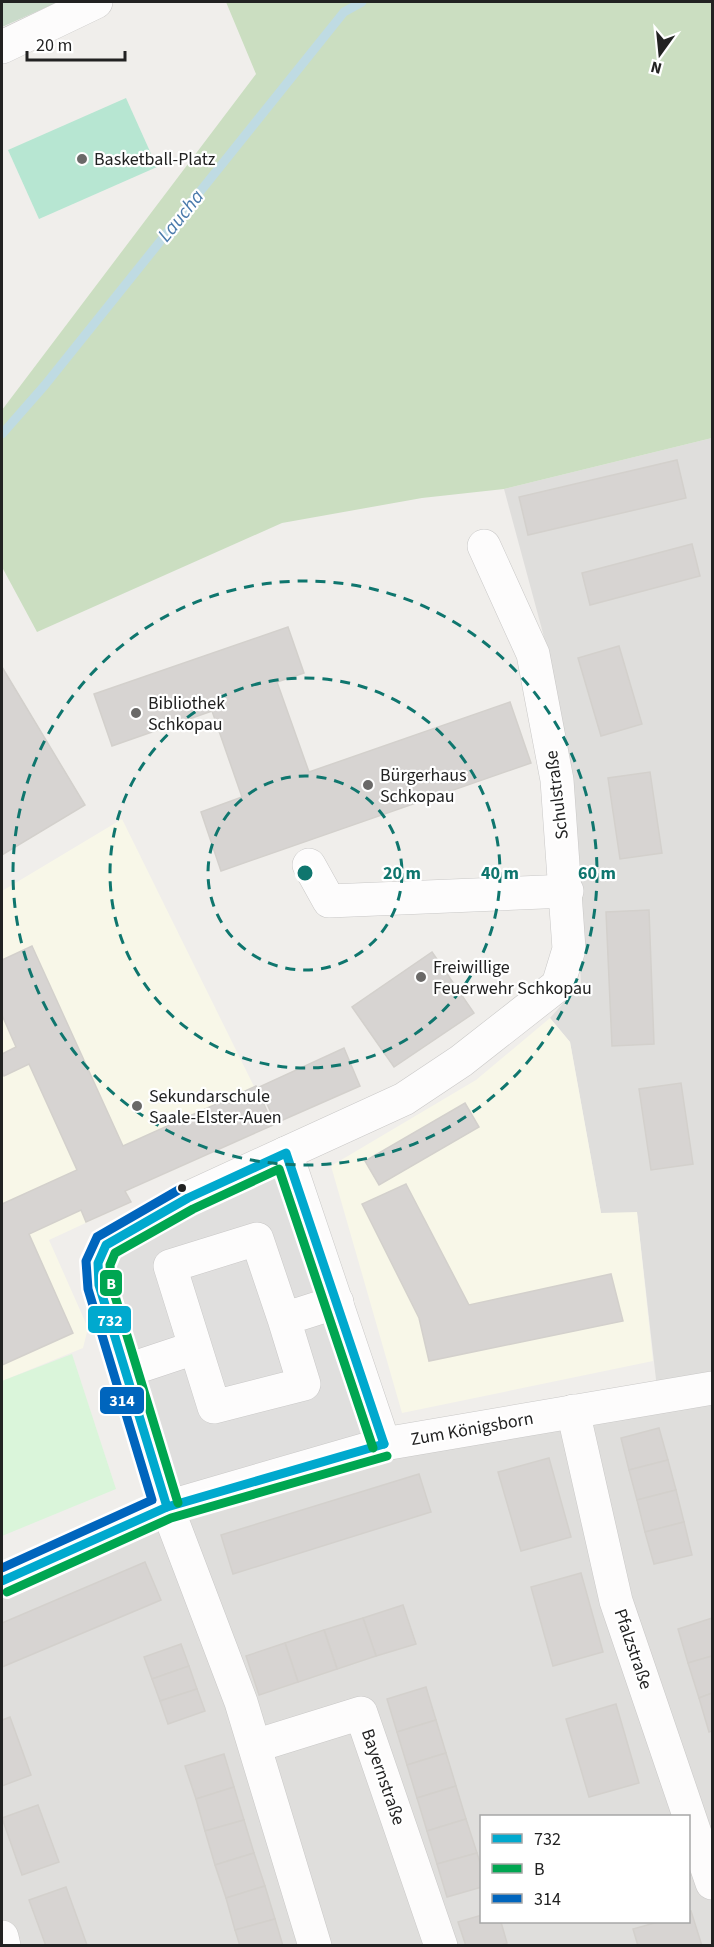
<svg xmlns="http://www.w3.org/2000/svg" width="714" height="1947" font-family="'Source Sans 3',sans-serif">
<rect width="100%" height="100%" fill="#f0eeeb"/>
<path fill="#dfdedc" fill-rule="evenodd" d="M712,438V1945H2V1581L167,1507L658,1397L637,1213H601L570,1042L550,1018L581,983L568,762L544,637L504,489ZM482,1816H688V1922H482Z"/>
<g fill="#f8f7e8">
<polygon points="122,819 273,1125 126,1191 131,1202 49,1240 88,1328 83,1348 2,1381 2,891"/>
<polygon points="550,1018 570,1042 601,1213 637,1212 653,1361 402,1413 331,1166 476,1080"/>
</g>
<polygon fill="#cbdec1" points="226,2 712,2 712,438 504,489 422,498 282,523 37,632 2,567 2,410 256,74"/>
<polygon fill="#cadbca" points="2,2 58,2 2,27"/>
<polygon fill="#daf5da" points="72,1354 116,1489 2,1536 2,1381"/>
<polygon fill="#b7e6d2" points="126,98 157,167 39,219 8,150"/>
<polygon fill="#e0dfde" points="286,1153 384,1444 167,1507 106,1245"/>
<g fill="none" stroke-linecap="round" stroke-linejoin="round">
<polyline stroke="#bfdbe3" stroke-width="9" points="2,434 45,385 344,12 362,2"/>
</g>
<g fill="#d7d4d2" stroke="#d3d0cc" stroke-width="1.5">
<polygon points="677,460 686,498 528,535 519,497"/>
<polygon points="692,544 700,576 590,605 582,573"/>
<polygon points="288,627 304,673 277,682 309,772 510,702 531,763 221,871 201,812 242,797 212,711 112,746 94,694"/>
<polygon points="619,646 642,724 601,736 578,658"/>
<polygon points="2,667 85,805 2,855"/>
<polygon points="650,772 662,853 620,859 608,778"/>
<polygon points="649,910 654,1044 612,1046 606,912"/>
<polygon points="32,946 123,1146 256,1086 273,1125 125,1191 131,1202 86,1222 81,1210 29,1234 73,1333 2,1365 2,1204 77,1170 29,1064 4,1076 2,1071 2,1054 16,1047 2,1015 2,960"/>
<polygon points="432,952 474,1013 394,1067 352,1007"/>
<polygon points="344,1048 360,1086 276,1123 259,1087"/>
<polygon points="681,1083 693,1164 651,1170 639,1089"/>
<polygon points="465,1103 479,1127 379,1185 365,1161"/>
<polygon points="406,1184 469,1305 611,1274 623,1321 429,1361 419,1318 362,1204"/>
<polygon points="659,1428 668,1460 629,1470 621,1438"/>
<polygon points="549,1458 571,1537 521,1551 498,1472"/>
<polygon points="668,1460 676,1490 637,1500 629,1470"/>
<polygon points="419,1474 431,1512 233,1574 221,1535"/>
<polygon points="676,1490 684,1522 645,1532 637,1500"/>
<polygon points="684,1522 692,1555 654,1564 645,1532"/>
<polygon points="145,1562 161,1600 2,1667 2,1623"/>
<polygon points="581,1573 603,1652 553,1666 531,1587"/>
<polygon points="403,1605 416,1644 376,1656 363,1618"/>
<polygon points="363,1618 376,1656 337,1669 324,1630"/>
<polygon points="712,1618 712,1656 688,1663 678,1629"/>
<polygon points="324,1630 337,1669 298,1682 285,1643"/>
<polygon points="285,1643 298,1682 259,1695 246,1656"/>
<polygon points="181,1644 189,1666 152,1679 144,1657"/>
<polygon points="712,1656 712,1693 699,1698 688,1663"/>
<polygon points="189,1666 197,1689 160,1701 152,1679"/>
<polygon points="426,1687 436,1720 397,1732 387,1699"/>
<polygon points="197,1689 205,1711 168,1724 160,1701"/>
<polygon points="712,1693 712,1731 709,1732 699,1698"/>
<polygon points="616,1704 639,1783 589,1797 566,1719"/>
<polygon points="10,1717 31,1775 2,1786 2,1720"/>
<polygon points="436,1720 446,1753 407,1765 397,1732"/>
<polygon points="446,1753 456,1786 417,1798 407,1765"/>
<polygon points="224,1754 234,1787 196,1799 185,1766"/>
<polygon points="456,1786 466,1819 427,1831 417,1798"/>
<polygon points="234,1787 244,1820 205,1831 196,1799"/>
<polygon points="38,1805 59,1862 22,1875 2,1818"/>
<polygon points="466,1819 477,1853 437,1864 427,1831"/>
<polygon points="244,1820 254,1853 215,1865 205,1831"/>
<polygon points="254,1853 265,1886 226,1898 215,1865"/>
<polygon points="477,1853 482,1869 482,1887 447,1897 437,1864"/>
<polygon points="265,1886 275,1919 235,1930 226,1898"/>
<polygon points="66,1887 87,1945 46,1946 29,1900"/>
<polygon points="691,1911 702,1946 638,1946 633,1929 658,1922 688,1922 688,1912"/>
<polygon points="482,1915 482,1922 501,1922 507,1943 499,1946 466,1946 458,1922"/>
<polygon points="275,1919 283,1946 240,1946 235,1930"/>
</g>
<g fill="none" stroke-linecap="round" stroke-linejoin="round">
<g stroke="#c9c8c7" stroke-width="34">
<g id="minor">
<polyline points="2,47 96,2"/>
<polyline points="309,865 329,901 567,891"/>
<polyline points="286,1153 404,1099 461,1061 558,985 569,949 557,780 533,654 484,546"/>
<polyline points="284,1319 257,1239 170,1266 214,1407 304,1384 284,1319 337,1302"/>
<polyline points="125,1371 194,1348"/>
<polyline points="573,1411 616,1601 712,1883"/>
<polyline points="2,1581 167,1507 384,1444 712,1388"/>
<polyline points="255,1746 361,1713 441,1946"/>
<polyline points="2,1937 4,1946"/>
<polyline points="315,1946 241,1702 167,1507 99,1285 98,1263 106,1245 188,1198 286,1153 384,1444"/>
</g>
</g>
<use href="#minor" stroke="#fdfcfc" stroke-width="33"/>
<g stroke="#fff" stroke-width="14">
<g id="bus-1">
<polyline points="167,1507 99,1285 98,1263 106,1245 188,1198 286,1153 384,1444"/>
<polyline points="2,1581 167,1507 384,1444"/>
</g>
</g>
<g stroke="#fff" stroke-width="14">
<g id="bus-2">
<polyline points="178,1503 111,1283 110,1265 115,1253 193,1209 279,1169 373,1448"/>
<polyline points="7,1592 171,1518 387,1456"/>
</g>
</g>
<g stroke="#fff" stroke-width="14">
<polyline id="bus-3" points="2,1568 152,1500 88,1289 86,1261 97,1237 182,1188"/>
</g>
<use href="#bus-1" stroke="#00a9ce" stroke-width="9"/>
<use href="#bus-2" stroke="#00a651" stroke-width="9"/>
<use href="#bus-3" stroke="#0065bd" stroke-width="9"/>
</g>
<g fill="none" stroke="#0f766e" stroke-width="3" stroke-dasharray="10 8">
<circle cx="305" cy="873" r="97"/>
<circle cx="305" cy="873" r="195"/>
<circle cx="305" cy="873" r="292"/>
</g>
<g fill="#6a6968" stroke="#fff" stroke-width="2">
<circle cx="82" cy="159" r="6"/>
<circle cx="136" cy="713" r="6"/>
<circle cx="368" cy="785" r="6"/>
<circle cx="421" cy="977" r="6"/>
<circle cx="137" cy="1106" r="6"/>
</g>
<circle fill="#222" stroke="#fff" stroke-width="2" cx="182" cy="1188" r="5"/>
<g text-anchor="middle" dominant-baseline="central" stroke-width="4.5" stroke-linejoin="round" paint-order="stroke">
<g font-size="18" fill="#222" stroke="#fff" text-anchor="start">
<text x="94" y="159">Basketball-Platz</text>
<text x="148" y="703">Bibliothek<tspan x="148" dy="21">Schkopau</tspan></text>
<text x="380" y="775">Bürgerhaus<tspan x="380" dy="21">Schkopau</tspan></text>
<text x="433" y="967">Freiwillige<tspan x="433" dy="21">Feuerwehr Schkopau</tspan></text>
<text x="149" y="1096">Sekundarschule<tspan x="149" dy="21">Saale-Elster-Auen</tspan></text>
</g>
<g font-size="18" fill="#222" stroke="#fff">
<text transform="translate(557 795) rotate(-97)">Schulstraße</text>
<text transform="translate(472 1429) rotate(-10)">Zum Königsborn</text>
<text transform="translate(633 1649) rotate(71)">Pfalzstraße</text>
<text transform="translate(383 1777) rotate(71)">Bayernstraße</text>
</g>
<g font-size="20" font-style="italic" fill="#4a7aab" stroke="#fff">
<text transform="translate(181 216) rotate(-51)">Laucha</text>
</g>
</g>
<circle cx="305" cy="873" r="9" fill="#0f766e" stroke="#fff" stroke-width="3"/>
<g font-size="18" text-anchor="middle" font-weight="bold" fill="#0f766e" stroke="#fff" stroke-width="4.5" stroke-linejoin="round" paint-order="stroke">
<text x="402" y="879">20 m</text>
<text x="500" y="879">40 m</text>
<text x="597" y="879">60 m</text>
</g>
<g stroke="#fff" stroke-width="2">
<rect x="99" y="1269" width="24" height="28" rx="6" fill="#00a651"/>
<rect x="87" y="1305" width="45" height="29" rx="6" fill="#00a9ce"/>
<rect x="99" y="1386" width="46" height="29" rx="6" fill="#0065bd"/>
</g>
<g font-size="16" text-anchor="middle" font-weight="bold" fill="#fff">
<text x="111" y="1289">B</text>
<text x="110" y="1326">732</text>
<text x="122" y="1406">314</text>
</g>
<rect width="714" height="1947" fill="none" stroke="#222222" stroke-width="6"/>
<rect x="480" y="1815" width="210" height="108" fill="#ffffff" stroke="#a7a7a7" stroke-width="1.5"/>
<rect x="492" y="1834" width="30" height="9" fill="#00a9ce" stroke="#a7a7a7" stroke-width="1.5"/>
<text x="534" y="1845" font-size="18" fill="#222222">732</text>
<rect x="492" y="1864" width="30" height="9" fill="#00a651" stroke="#a7a7a7" stroke-width="1.5"/>
<text x="534" y="1875" font-size="18" fill="#222222">B</text>
<rect x="492" y="1894" width="30" height="9" fill="#0065bd" stroke="#a7a7a7" stroke-width="1.5"/>
<text x="534" y="1905" font-size="18" fill="#222222">314</text>
<g transform="translate(660 54) rotate(195)" stroke="#ffffff" stroke-width="4.5" paint-order="stroke">
<path d="M0-4.5L10 22L0 15L-10 22Z" fill="#222222"/>
<text y="-9" font-size="16" font-weight="bold" text-anchor="middle" fill="#222222">N</text>
</g>
<path d="M27 51v9h98v-9" fill="none" stroke="#222222" stroke-width="3"/>
<text x="36" y="51" font-size="18" fill="#222222" stroke="#ffffff" stroke-width="4.5" paint-order="stroke">20 m</text>
</svg>
